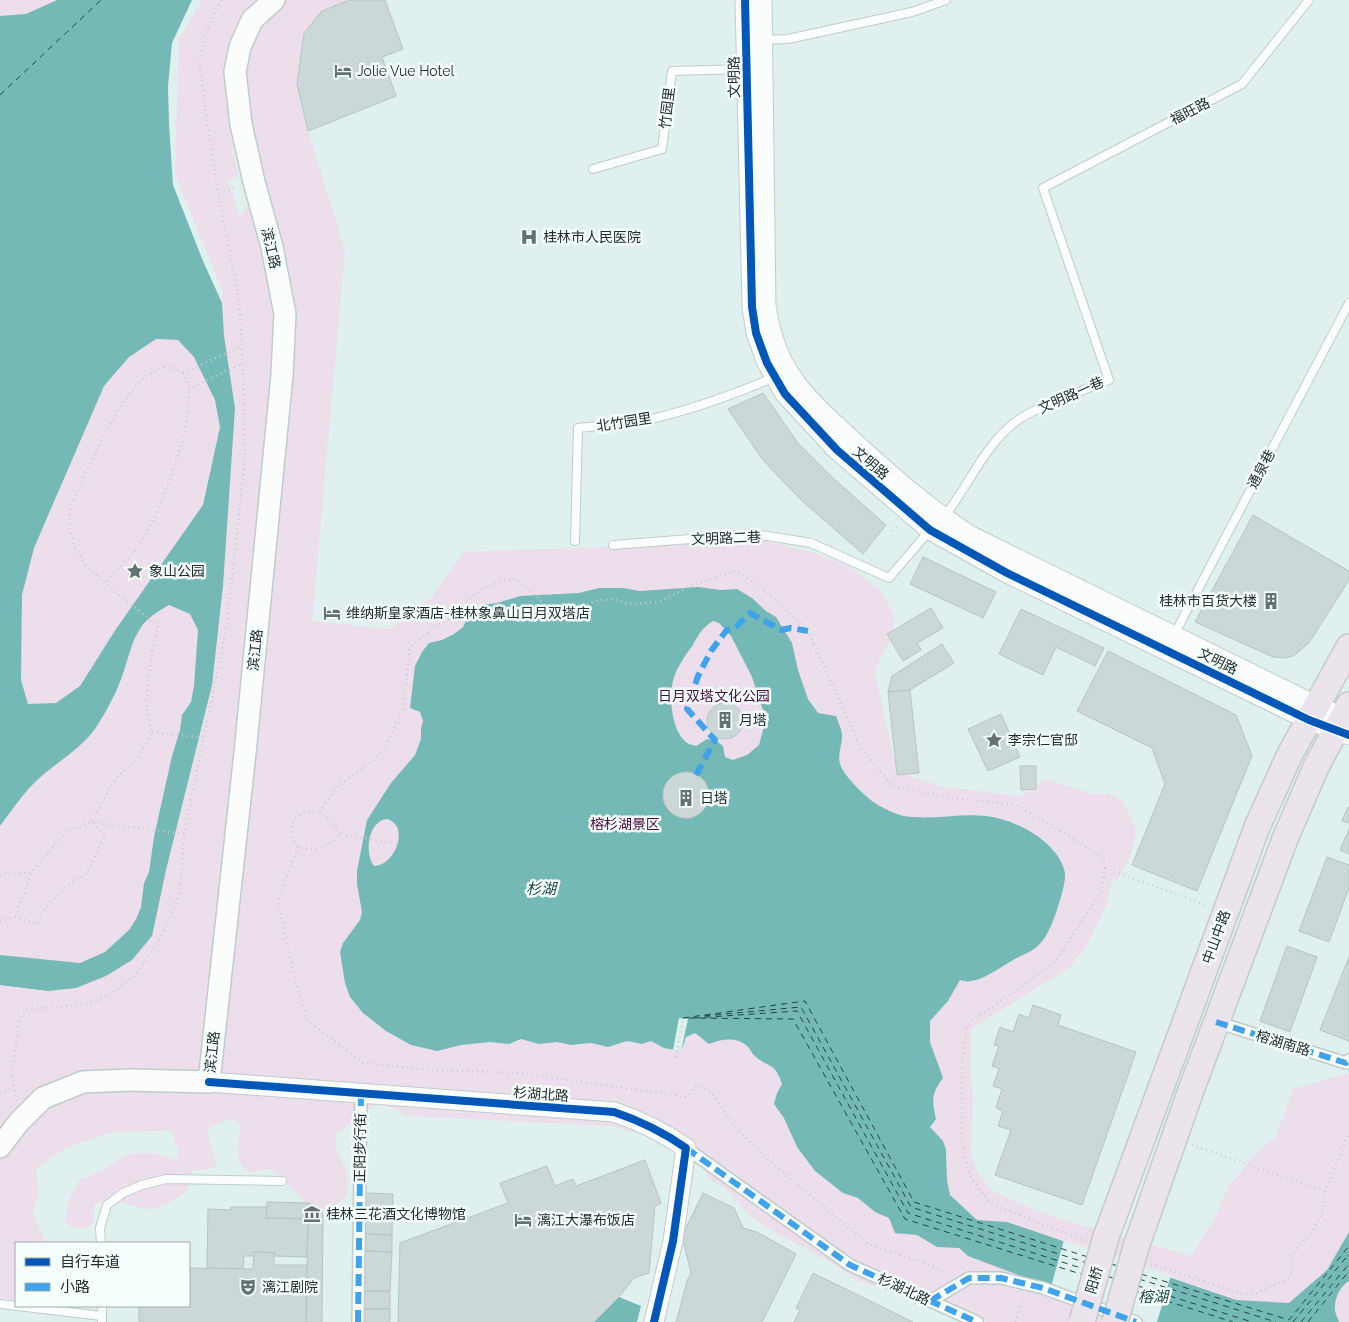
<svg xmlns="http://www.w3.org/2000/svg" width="1349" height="1322" font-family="Raleway,'Noto Sans SC',sans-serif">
<rect width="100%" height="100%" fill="#e0f0ee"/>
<g fill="#eddeec" fill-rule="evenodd">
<polygon points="0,0 75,0 0,24"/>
<path d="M202,0H349L322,11L304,33L297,84L308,131L345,250L312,621L390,629L431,598L464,552L765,541L808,551L846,565L880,590L895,616L891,639L880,658L875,673L897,772L945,787L1021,796L1045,779L1094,794L1107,793L1123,801L1136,829L1132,853L1118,879L1112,881L1106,906L1086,947L1069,968L971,1029L970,1065L973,1097L971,1152L977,1171L992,1191L1050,1216L1191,1256L1214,1220L1229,1185L1257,1153L1276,1137L1293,1089L1349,1073V1322H988L961,1311L897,1282L874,1286L858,1281L832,1263L769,1229L748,1214L730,1193L708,1177L689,1141L655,1138L612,1126L405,1116L398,1110L378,1103L336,1134V1150L348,1174L347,1196L337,1204L318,1209L311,1203H306L275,1172L269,1169L249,1173L239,1163L238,1144L241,1125L231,1118L209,1128C205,1146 217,1148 216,1167L204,1170H191L188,1190C178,1198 161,1209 148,1209C131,1208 111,1194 94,1204V1220L88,1229L72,1228L65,1220L70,1198L79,1180L102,1170L131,1153H156L176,1160L179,1151L170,1130L108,1133L66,1148L36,1168L39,1194L32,1211L45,1243H16V1300L0,1298V710L21,652L22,595L34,548L49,510L96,378L159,321L212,338L223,292L175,174L179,39ZM235,147L245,166L250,201L240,217L228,180L239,176L231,148Z"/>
</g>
<g fill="#75b9b7" fill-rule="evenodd">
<path d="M57,0H192L172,43L168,86L169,124L173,185L203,261L222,303L224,336L235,408L223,586L212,685L166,870L152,936L132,960L106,976L76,988L48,991L0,985V955L80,963L105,952L129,930L136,919L141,907L144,883L149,872L154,837L172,756L180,730L182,715L191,702L194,686L198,630L190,614L169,605C159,611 146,618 140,629C133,639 130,652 126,664C120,686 109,707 97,726C84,746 62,759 44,774C26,789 14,807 0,826V16L26,14ZM156,339L178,340L194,357L215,400L220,427L203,505L116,629L80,686L56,703L28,704L21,680L22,595L34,548L104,386L129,357Z"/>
<path d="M698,587L721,590L737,589L752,598L766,611L776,617L792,643L798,670L808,699L818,713L836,716C838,721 841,728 842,734C843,743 837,754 840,764C844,776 862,793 872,801C884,809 899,817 914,817C938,819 961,813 986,816C1014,819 1055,840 1064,869C1068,879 1059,903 1056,913C1049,931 1044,946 1025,954C1010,960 986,980 971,981C968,982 963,981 960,980L948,1001L930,1021V1042L943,1078C931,1094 932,1100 936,1119L930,1127L943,1141L946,1150L947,1180L950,1195L977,1220L1007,1222L1236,1300L1289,1303L1327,1270L1349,1232V1281C1340,1286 1334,1299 1335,1310C1335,1314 1338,1318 1339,1322H1152L1102,1299L1029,1279L968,1256L959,1248L937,1247L917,1235L895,1233L889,1218L875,1212L858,1198L843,1193L815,1171L797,1147L784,1118L774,1104L777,1093L782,1084C775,1063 771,1069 756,1057C753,1055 751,1051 749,1048C738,1036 722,1039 709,1044L695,1033L686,1037L681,1051L664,1048L651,1041L642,1044L627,1041L608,1047L591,1043L571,1045L557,1042L539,1044L521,1039L509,1044L490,1042L461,1045L437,1051L411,1045L386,1031L363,1013L350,997L345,983L340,952L343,943L360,920L362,912L357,884V871L367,820L391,783L415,755L421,739V729L423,721L420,712L410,708L415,666L422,652L429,643L442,640L454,634L463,627L469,615L482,605L497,603L520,596L579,593L599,588H623L640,591ZM713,621L719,623L731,636L752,677L766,719L759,745L747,755L733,760L725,757L723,746L715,740L707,739L696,746C693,745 688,744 686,742C673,732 669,701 672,686C674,671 684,657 693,645C698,635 703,627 713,621ZM681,773C729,771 704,838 672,813C655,800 664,780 681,773ZM387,819C410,825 396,865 374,866C364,853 368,821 387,819Z"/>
<polygon points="619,1297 641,1306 637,1322 594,1322"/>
</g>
<g fill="#e0f0ee">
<polygon points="679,1018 688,1019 681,1051 673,1050"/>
<polygon points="1064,1240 1171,1275 1157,1322 1146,1322 1101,1302 1051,1287"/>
</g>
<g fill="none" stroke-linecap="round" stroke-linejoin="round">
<g stroke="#1d4746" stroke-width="1" stroke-dasharray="6 5" stroke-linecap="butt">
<polyline points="0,95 101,0"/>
<polyline points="704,1016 801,1007 911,1207 1087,1263"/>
<polyline points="683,1018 805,1001 914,1202 1088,1257"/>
<polyline points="689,1018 793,1019 905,1219 1084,1275"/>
<polyline points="694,1018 797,1011 908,1213 1084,1269"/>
<polyline points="1110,1264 1119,1266"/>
<polyline points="1141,1274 1289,1320 1349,1246"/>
<polyline points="1107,1276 1115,1279"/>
<polyline points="1139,1279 1276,1322"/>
<polyline points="1138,1286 1252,1322"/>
<polyline points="1135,1291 1233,1322"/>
<polyline points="1293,1322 1349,1254"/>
<polyline points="1301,1322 1349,1264"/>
<polyline points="1308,1322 1349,1271"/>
</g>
</g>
<g fill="#ccd8d7" stroke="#b7c4c3">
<polygon points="349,0 385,0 403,49 382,57 396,96 308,131 297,84 304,33 322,11"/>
<polygon points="763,393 798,443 833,478 886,525 863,554 800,499 763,460 728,409"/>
<polygon points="1253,515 1349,571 1349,580 1309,643 1293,656 1284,658 1273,657 1195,622"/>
<polygon points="923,557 996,592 983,618 910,584"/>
<polygon points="931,608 943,628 917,643 921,650 903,661 887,634"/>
<polygon points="1021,609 1104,648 1095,666 1056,647 1043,675 999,654"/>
<polygon points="942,644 954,663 910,690 888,692 892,676"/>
<polygon points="1108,651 1236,715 1252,756 1197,891 1132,865 1165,784 1152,748 1077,711"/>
<polygon points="910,690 919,773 897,775 888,692"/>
<circle cx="725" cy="721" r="18"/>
<polygon points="1001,714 1020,757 988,771 968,729"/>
<polygon points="1020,766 1036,766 1036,789 1021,790"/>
<circle cx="686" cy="795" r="23"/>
<polygon points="1348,807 1349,808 1349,823 1342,821"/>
<polygon points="1349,829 1349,854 1340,850"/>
<polygon points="1327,857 1349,865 1349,888 1329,942 1299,931"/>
<polygon points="1287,946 1317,957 1290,1032 1260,1021"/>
<polygon points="1349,957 1349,1041 1320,1030"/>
<polygon points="1033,1005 1061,1015 1058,1025 1136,1052 1082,1205 995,1175 1011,1130 998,1126 1003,1111 996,1108 1002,1089 993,1086 999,1069 992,1066 999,1046 994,1045 1000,1027 1013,1032 1019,1014 1029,1018"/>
<polygon points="645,1160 661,1203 655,1206 649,1273 634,1278 619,1297 594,1322 398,1322 400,1243 508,1203 500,1183 547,1166 555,1186 573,1179 576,1186"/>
<polygon points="365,1193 393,1194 392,1235 364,1234"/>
<polygon points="703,1193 734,1208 743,1228 757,1232 796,1254 762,1322 676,1322 687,1281 691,1273 682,1236"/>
<polygon points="267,1202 310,1203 323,1213 322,1322 306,1322 308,1219 266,1218"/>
<polygon points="231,1207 267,1207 266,1218 308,1219 307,1257 274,1256 274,1253 254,1252 254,1256 244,1256 243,1269 207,1268 208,1209 231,1210"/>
<polygon points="364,1234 392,1235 392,1252 363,1251"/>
<polygon points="363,1251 392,1252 390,1291 362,1291"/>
<polygon points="254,1252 274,1253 274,1265 307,1265 306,1322 139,1322 139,1306 189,1306 189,1268 253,1269"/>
<polygon points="813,1273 913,1322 794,1322 800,1310 796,1308"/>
<rect x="362" y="1291" width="28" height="18"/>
<rect x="362" y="1309" width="28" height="13"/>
</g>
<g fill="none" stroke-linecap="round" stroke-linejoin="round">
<g stroke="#c0cccb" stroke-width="10">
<g id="service">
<polyline points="762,40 788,39 912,12 946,0"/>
<polyline points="593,169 662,149 672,71 746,69"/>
<path d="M944,517C968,487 986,442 1018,420C1044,403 1080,392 1109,380L1043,188L1242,84L1309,0"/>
<path d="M575,541L578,428C598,426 617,425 636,422C684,413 730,396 775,377"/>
<polyline points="613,545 755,534 811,543 889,578 930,530"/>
<polyline points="1174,635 1349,303"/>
<polyline points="101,1243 100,1228 107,1205 123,1193 142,1185 166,1179 282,1181"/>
<polyline points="0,1304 102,1316"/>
<polyline points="102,1306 102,1322"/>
</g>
</g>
<g stroke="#c0cccb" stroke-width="14">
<g id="pedestrian">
<polyline points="1216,1022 1346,1063 1349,1060"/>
<polyline points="686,1148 850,1265 977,1322"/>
<polyline points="930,1301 969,1278 1001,1278 1043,1288 1136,1322"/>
<polyline points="358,1322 361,1094"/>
</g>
</g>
<g stroke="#c0cccb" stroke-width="21">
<g id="tertiary">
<polyline points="745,0 752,307 756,333 767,363 785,394 837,450 930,530 1007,573 1309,720 1349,735"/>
<path d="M762,0L766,306C770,333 779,361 796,383C812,405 835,424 855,443C893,477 927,508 971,536L1317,706L1349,720"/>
<path d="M209,1082L614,1112C641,1121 663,1132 686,1148L673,1241L654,1322"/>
</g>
</g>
<g stroke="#c0cccb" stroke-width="24">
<polyline id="secondary" points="0,1147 19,1122 43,1098 83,1082 130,1080 209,1082 245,753 282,375 285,314 272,247 254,182 241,124 235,72 240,47 252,20 274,0"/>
</g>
<g stroke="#c3cbca" stroke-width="28">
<g id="trunk">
<polyline points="1106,1237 1257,827 1290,754 1349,647"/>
<polyline points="1136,1247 1190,1093 1285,839 1316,767 1349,705"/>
</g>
</g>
<g stroke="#c8cdcd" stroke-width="2.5" stroke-dasharray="1 4" stroke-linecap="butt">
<polyline points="222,0 217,7 205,36 199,63 218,193 238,187"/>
<polyline points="183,373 242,346"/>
<polyline points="189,389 243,363"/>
<polyline points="893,531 898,524"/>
<polyline points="152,732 204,738"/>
<polyline points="320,812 337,786 365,767 385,749 403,707 410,647 433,628 454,616 473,595 495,582 516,579 533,593 548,608 582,607 594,601 615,599 628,604 659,602 690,586 736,571 763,588 808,631 861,748 892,786 952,798 1016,805 1078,841 1103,859 1105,868 1101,892 1054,963 967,1025 962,1064 962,1141 969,1175 990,1203 1085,1241"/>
<path d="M340,834C334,826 330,818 321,814C306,805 287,819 292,836C293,840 296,844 298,847C317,851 326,849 340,834L398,844"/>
<polyline points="298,847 278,900 294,976 308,1021 363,1063 432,1070 520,1073 687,1097 696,1086 711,1092 738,1130 773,1164 868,1244 951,1273"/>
<polyline points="1105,868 1206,905"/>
<polyline points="0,876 3,874 31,873 65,833 91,822 184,834"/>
<polyline points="15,917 31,873"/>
<polyline points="0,921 15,917 38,924 42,912 64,888 87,873 105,835 91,822 116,778 138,758 152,732 146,705 152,653 158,626 126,601 105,583 86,565 75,547 69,530 70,507 103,437 120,407 141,380 162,367 173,368 183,373 189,389 185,433 171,476 158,511 138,548 105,583"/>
<polyline points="676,1057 683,1018"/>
<polyline points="0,1094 14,1088"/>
<polyline points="16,1101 12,1072 19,1022 26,1009 62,1007 93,1002 115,992 138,972 156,946 169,921 180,891 184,834 227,625 245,458 242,346 239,299 218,193"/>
<polyline points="1192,1145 1325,1191"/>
<polyline points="1151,1264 1241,1294 1255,1294 1289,1278 1293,1271 1290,1256 1310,1235 1322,1214 1325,1191 1349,1133"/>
<polyline points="1015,1322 1025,1295"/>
</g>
<use href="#service" stroke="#fafdfc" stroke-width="8"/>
<use href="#pedestrian" stroke="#fafdfc" stroke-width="11"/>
<use href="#tertiary" stroke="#fafdfc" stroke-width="19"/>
<use href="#secondary" stroke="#fafdfc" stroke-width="21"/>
<use href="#trunk" stroke="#ece4ec" stroke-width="25"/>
<g stroke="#c3cbca" stroke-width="28" stroke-linecap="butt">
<g id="trunk-bridge">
<polyline points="1082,1322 1106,1237"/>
<polyline points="1115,1322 1136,1247"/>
</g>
</g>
<use href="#trunk-bridge" stroke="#ece4ec" stroke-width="25"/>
<g stroke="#3ea3eb" stroke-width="6" stroke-dasharray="12 6" stroke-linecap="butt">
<polyline points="696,775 715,740 687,709 698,676 711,651 726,631 737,626 750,613 781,630 791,628 808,631"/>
<polyline points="1216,1022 1346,1063 1349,1060"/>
<polyline points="686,1148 850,1265 977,1322"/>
<polyline points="930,1301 969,1278 1001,1278 1043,1288 1136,1322"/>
<polyline points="358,1322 361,1094"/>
</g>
<g stroke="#f4fffe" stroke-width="11">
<g id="cycleway">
<polyline points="745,0 752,307 756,333 767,363 785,394 837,450 930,530 1007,573 1309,720 1349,735"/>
<path d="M209,1082L614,1112C641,1121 663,1132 686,1148L673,1241L654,1322"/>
</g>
</g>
<use href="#cycleway" stroke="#0057b8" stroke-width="8"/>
</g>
<defs>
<g id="hotel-bare" transform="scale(1.35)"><path d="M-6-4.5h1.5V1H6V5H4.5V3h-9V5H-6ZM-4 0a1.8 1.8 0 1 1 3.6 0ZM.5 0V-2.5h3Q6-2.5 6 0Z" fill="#647170" stroke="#f4fffe" stroke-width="2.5" paint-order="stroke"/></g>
<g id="hospital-bare" transform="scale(1.35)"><path d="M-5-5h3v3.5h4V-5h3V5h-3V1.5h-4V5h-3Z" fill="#647170" stroke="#f4fffe" stroke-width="2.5" paint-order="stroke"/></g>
<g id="sight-bare" transform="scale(1.35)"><path d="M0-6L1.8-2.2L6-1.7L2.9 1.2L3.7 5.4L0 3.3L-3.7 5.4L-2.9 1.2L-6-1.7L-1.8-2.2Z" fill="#647170" stroke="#f4fffe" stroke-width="2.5" paint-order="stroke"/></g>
<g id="building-bare" transform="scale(1.35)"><path d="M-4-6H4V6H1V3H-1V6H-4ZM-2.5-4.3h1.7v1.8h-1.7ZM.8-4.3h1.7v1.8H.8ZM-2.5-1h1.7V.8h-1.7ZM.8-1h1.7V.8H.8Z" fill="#647170" stroke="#f4fffe" stroke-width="2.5" paint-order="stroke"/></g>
<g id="museum-bare" transform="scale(1.35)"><path d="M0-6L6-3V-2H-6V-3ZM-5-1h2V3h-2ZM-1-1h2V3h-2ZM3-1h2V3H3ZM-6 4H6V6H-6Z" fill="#647170" stroke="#f4fffe" stroke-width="2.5" paint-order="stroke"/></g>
<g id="theatre-bare" transform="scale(1.35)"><path d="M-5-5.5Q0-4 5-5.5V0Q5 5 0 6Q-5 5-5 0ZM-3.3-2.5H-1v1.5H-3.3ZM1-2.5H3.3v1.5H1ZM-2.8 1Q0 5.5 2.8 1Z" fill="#647170" stroke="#f4fffe" stroke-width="2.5" paint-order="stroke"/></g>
</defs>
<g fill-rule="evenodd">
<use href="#hotel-bare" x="343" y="71"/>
<use href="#hospital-bare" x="529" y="237"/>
<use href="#sight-bare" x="135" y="571"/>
<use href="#building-bare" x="1271" y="601"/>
<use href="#hotel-bare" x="332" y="613"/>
<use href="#building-bare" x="725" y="720"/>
<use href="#sight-bare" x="994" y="740"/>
<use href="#building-bare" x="686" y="798"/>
<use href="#museum-bare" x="312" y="1214"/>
<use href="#hotel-bare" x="523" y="1220"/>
<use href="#theatre-bare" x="248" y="1287"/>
</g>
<g text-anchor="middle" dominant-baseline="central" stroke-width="5" stroke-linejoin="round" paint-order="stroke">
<g font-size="14" fill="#222d2c" stroke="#f4fffe" text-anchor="start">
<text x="357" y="71">Jolie Vue Hotel</text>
<text x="543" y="237">桂林市人民医院</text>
<text x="149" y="571">象山公园</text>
<text x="1257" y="601" text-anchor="end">桂林市百货大楼</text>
<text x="346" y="613">维纳斯皇家酒店-桂林象鼻山日月双塔店</text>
<text x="739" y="720">月塔</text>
<text x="1008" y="740">李宗仁官邸</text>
<text x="700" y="798">日塔</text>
<text x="326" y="1214">桂林三花酒文化博物馆</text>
<text x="537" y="1220">漓江大瀑布饭店</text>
<text x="262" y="1287">漓江剧院</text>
</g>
<g font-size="14" fill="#222d2c" stroke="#f4fffe">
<text transform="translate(734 77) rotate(-91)">文明路</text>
<text transform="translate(667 108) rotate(-83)">竹园里</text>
<text transform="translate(1190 111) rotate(-27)">福旺路</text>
<text transform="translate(271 248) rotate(77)">滨江路</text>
<text transform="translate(1071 395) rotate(-24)">文明路一巷</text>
<text transform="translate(624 422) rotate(-9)">北竹园里</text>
<text transform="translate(871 463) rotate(41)">文明路</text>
<text transform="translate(1261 469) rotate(-62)">通泉巷</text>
<text transform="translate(726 538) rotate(-2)">文明路二巷</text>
<text transform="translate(255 650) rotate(-84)">滨江路</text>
<text transform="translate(1218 661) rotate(26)">文明路</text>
<text transform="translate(1216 937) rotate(-70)">中山中路</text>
<text transform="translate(1283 1043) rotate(17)">榕湖南路</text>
<text transform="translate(212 1052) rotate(-84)">滨江路</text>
<text transform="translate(541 1094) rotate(4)">杉湖北路</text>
<text transform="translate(360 1148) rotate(-89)">正阳步行街</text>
<text transform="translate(1094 1280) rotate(-74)">阳桥</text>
<text transform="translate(904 1289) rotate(25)">杉湖北路</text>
</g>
<g font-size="14" fill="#4c083f" stroke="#f4fffe">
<text x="714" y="696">日月双塔文化公园</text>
<text x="625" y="824">榕杉湖景区</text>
</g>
<g font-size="15" font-style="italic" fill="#1d4746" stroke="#f4fffe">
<text x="541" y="889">杉湖</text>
<text x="1153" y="1297">榕湖</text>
</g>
</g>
<rect x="15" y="1242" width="175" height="65" fill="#f4fffe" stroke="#a0abaa"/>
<rect x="25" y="1258" width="25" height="8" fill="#0057b8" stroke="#a0abaa"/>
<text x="60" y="1267" font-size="15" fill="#222d2c">自行车道</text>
<rect x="25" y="1283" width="25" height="8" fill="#3ea3eb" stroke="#a0abaa"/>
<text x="60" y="1292" font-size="15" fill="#222d2c">小路</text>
</svg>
